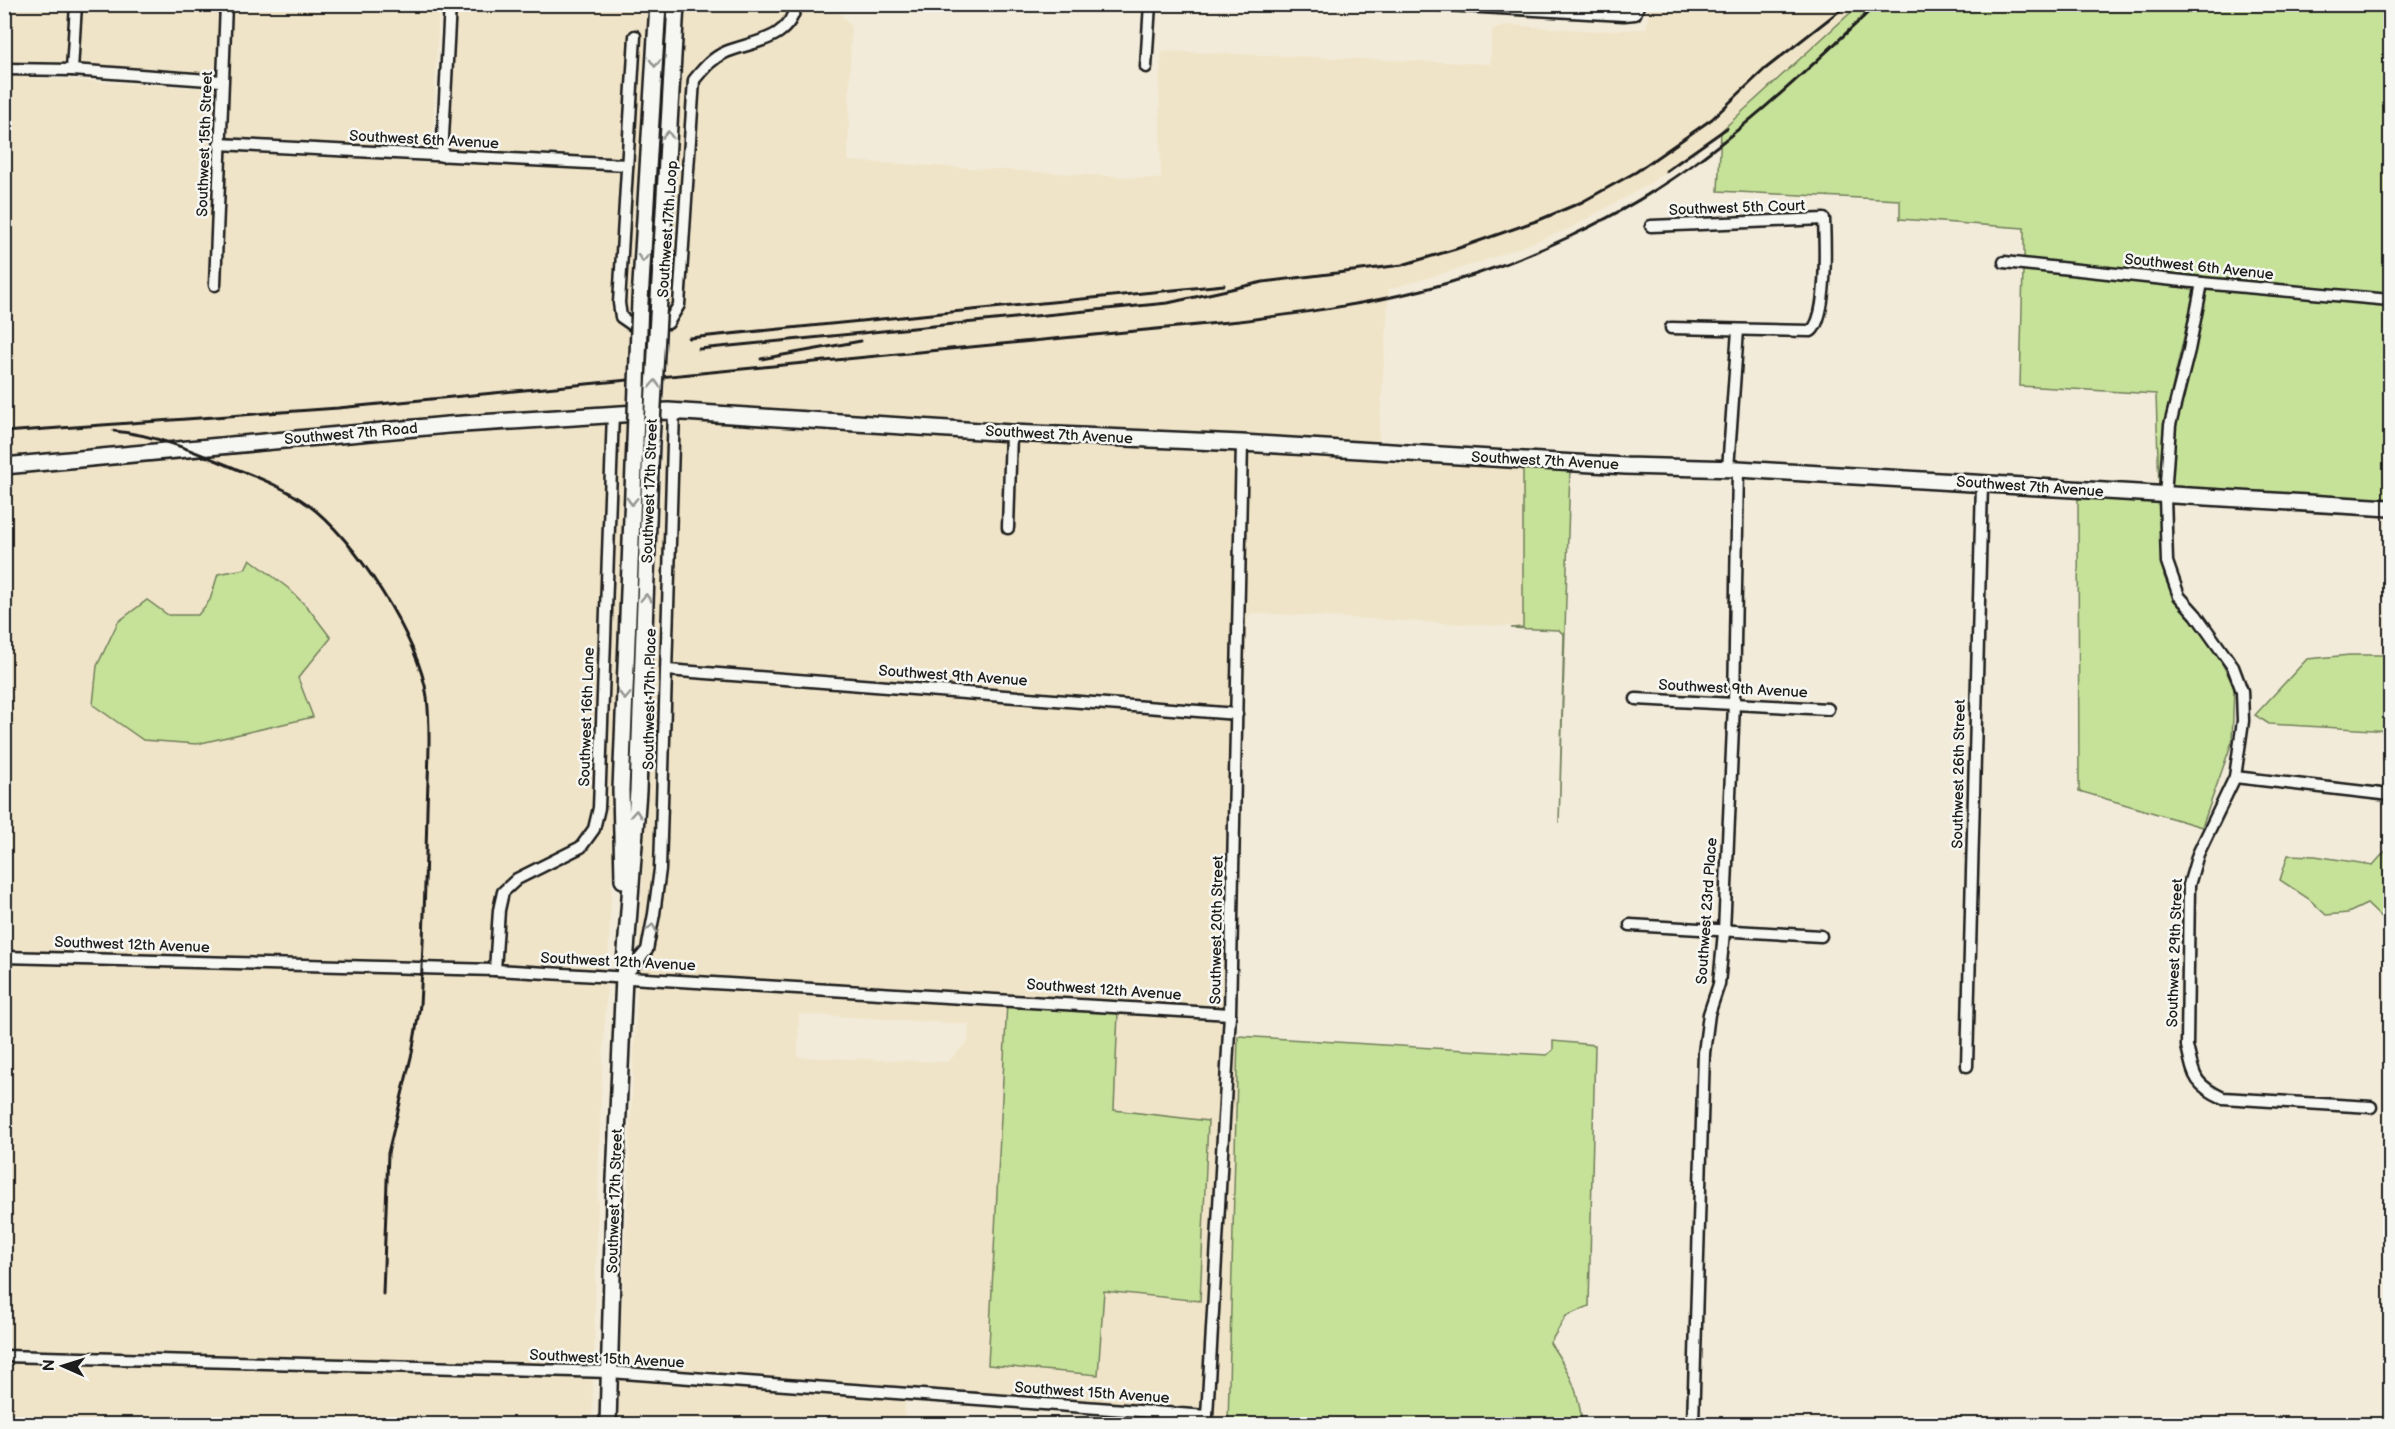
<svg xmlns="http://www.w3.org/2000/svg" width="2395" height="1429" font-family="'Balsamiq Sans',sans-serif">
<rect width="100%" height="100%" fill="#f2ebd9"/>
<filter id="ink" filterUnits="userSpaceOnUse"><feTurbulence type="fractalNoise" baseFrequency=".0167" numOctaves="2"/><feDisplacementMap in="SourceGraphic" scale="12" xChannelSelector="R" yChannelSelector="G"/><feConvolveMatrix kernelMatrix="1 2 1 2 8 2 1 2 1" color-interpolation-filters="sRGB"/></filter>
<g filter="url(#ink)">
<g fill="#f0e4c8" fill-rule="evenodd">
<polygon points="5,5 70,5 67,65 5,64"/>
<polygon points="82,5 220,5 217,76 79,65"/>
<polygon points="232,5 439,5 432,150 225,139"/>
<polygon points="456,5 652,5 630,407 5,461 4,76 216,89 209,289 220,290 225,150 430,163 431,160 633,170 633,160 448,151"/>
<polygon points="684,5 833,5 851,26 848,161 1161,179 1159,84 1162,51 1490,64 1492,30 1508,25 1596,31 1646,29 1650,5 1859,5 1729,125 1646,186 1568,229 1478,263 1389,289 1378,446 1011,428 664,406"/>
<path d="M664,416L1377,457V462L1523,468V627L1252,613L1247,618L1233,1032L1238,1036L1229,1418L987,1401L905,1402L904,1424H618L621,1330ZM799,1014L969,1024L968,1042L947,1062L798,1057ZM1208,1121L1200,1300L1104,1291Z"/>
<path d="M619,418H630L616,802L600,1117L592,1424H5V472L169,455L607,419L593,808L588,827L577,843L514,874L497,891L493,910L488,975L500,976L505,911L509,895L520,883L586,850L600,830L605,809ZM250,560L287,588L309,609L331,638L298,678L114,719L93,705L147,600L168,616L198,615L210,600L218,574L245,569Z"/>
</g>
<g fill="#c6e299" stroke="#717f5a" stroke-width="1.5">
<polygon points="1859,5 2390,5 2390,294 2203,278 2024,258 2024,228 1900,219 1900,200 1718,191 1721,131"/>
<polygon points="2023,269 2195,288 2164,424 2159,490 2156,394 2020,386"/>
<polygon points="2207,289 2390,305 2390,503 2171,491 2176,426"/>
<polygon points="1523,468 1570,470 1559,823 1564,635 1559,630 1511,628 1523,627"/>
<polygon points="2078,497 2159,501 2164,576 2175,601 2210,640 2234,687 2232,742 2202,827 2079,791"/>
<polygon points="250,559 288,588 309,609 331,638 298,678 313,717 197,744 143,740 93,705 97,666 118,622 147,600 168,615 198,615 210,600 218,574 245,569"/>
<polygon points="2350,655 2390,655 2390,731 2269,724 2255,715 2307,659"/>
<polygon points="2390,846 2390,926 2367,904 2348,913 2326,915 2309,899 2280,880 2288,855 2315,856 2373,865"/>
<polygon points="1007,1002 1118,1012 1114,1110 1208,1121 1200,1301 1104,1291 1098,1375 988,1365"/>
<path d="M1238,1036L1547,1055L1553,1050V1041L1595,1045L1589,1306L1566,1316L1550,1343C1569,1371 1579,1390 1582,1424H1228Z"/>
</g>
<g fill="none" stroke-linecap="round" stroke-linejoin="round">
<g stroke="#1c1c1c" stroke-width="15">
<g id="street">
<polyline points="1429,4 1624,15 1635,14 1639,4"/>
<path d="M635,36L619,303L621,317L634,326L668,323L679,305L694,80C704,68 712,58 726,52C753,41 790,41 796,4"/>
<polyline points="1146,67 1150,4"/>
<polyline points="4,69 72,70 222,81"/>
<polyline points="72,70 76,4"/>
<polyline points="219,144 627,165"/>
<polyline points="442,156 450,4"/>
<path d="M1651,226L1824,219C1825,242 1828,317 1811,331L1671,328"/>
<polyline points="2004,262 2202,283 2390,300"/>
<path d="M2202,283L2189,350L2170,425L2165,496L2167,562L2179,596L2196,615L2233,667L2242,691L2243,721L2235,777L2198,854L2189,885L2187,1046C2194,1076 2193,1084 2223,1098L2371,1107"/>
<polyline points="215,285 226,4"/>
<polyline points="1728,469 1738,330"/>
<polyline points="1008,528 1011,433"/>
<polyline points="667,670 1237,714"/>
<polyline points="1636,699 1828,709"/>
<polyline points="2235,777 2390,795"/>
<polyline points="1630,925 1821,936"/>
<polyline points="4,957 495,970 1230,1014"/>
<polyline points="495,970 499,910 503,892 517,879 581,847 594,829 599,808 613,413"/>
<polyline points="624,977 647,950 654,914 660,869 674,411"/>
<polyline points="1967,1066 1982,484"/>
<polyline points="4,1356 610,1372 1207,1416 1230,1014 1242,443"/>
<polyline points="1693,1424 1704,1053 1709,1014 1719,984 1724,932 1734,704 1738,469"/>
</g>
</g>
<g stroke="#1c1c1c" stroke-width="20">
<g id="secondary">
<polyline points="659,299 676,4"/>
<polyline points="640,301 658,4"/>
<polyline points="4,466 448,425 668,411 1011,433 1242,443 1626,466 1738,469 2390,508"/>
<polyline points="623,880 621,790 635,442"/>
<polyline points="608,1424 614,1202 624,977 638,791 651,442"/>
</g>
</g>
<use href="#street" stroke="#f6f6f2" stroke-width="10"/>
<use href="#secondary" stroke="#f6f6f2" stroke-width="15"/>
<g stroke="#1c1c1c" stroke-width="3">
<polyline points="1666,171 1727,128"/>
<polyline points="689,338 1224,285"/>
<polyline points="699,349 1168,303 1263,282 1402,265 1456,249 1539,220 1582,202 1636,172 1712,119 1765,69 1848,4"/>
<polyline points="761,359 861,341"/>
<path d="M114,431C158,435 198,453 239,470C262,479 287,489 307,504C354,537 420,640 427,697C431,734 428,772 427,810C426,863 424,916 422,968L420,1005L412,1053L388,1153L383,1294"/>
<path d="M4,432L338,408L1239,321C1301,313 1362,305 1422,290C1518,266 1624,217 1703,157C1765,111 1821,57 1877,4"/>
</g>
<g stroke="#1c1c1c" stroke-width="20" stroke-linecap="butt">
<g id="secondary-bridge">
<polyline points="635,442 640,301"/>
<polyline points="651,442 659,299"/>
</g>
</g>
<use href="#secondary-bridge" stroke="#f6f6f2" stroke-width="15"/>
</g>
<defs><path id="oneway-chevron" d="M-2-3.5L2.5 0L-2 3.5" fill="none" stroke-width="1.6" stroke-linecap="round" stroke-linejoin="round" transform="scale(1.5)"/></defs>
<g stroke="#949492">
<use href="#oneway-chevron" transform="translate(655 63) rotate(93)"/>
<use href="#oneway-chevron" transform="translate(668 135) rotate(-87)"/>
<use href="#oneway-chevron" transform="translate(643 258) rotate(93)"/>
<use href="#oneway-chevron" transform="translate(655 384) rotate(-87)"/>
<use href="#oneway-chevron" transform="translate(632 501) rotate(92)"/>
<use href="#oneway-chevron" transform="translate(646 598) rotate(-88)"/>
<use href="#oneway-chevron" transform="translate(625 696) rotate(92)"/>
<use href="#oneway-chevron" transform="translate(636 814) rotate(-86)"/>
<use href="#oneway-chevron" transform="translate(652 928) rotate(-79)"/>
</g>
</g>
<g text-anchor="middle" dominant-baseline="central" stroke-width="5" stroke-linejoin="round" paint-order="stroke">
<g font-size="15" fill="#1c1c1c" stroke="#f6f6f2">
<text transform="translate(424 140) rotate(3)">Southwest 6th Avenue</text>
<text transform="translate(205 144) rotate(-88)">Southwest 15th Street</text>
<text transform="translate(1737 208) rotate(-2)">Southwest 5th Court</text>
<text transform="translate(668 229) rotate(-86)">Southwest 17th Loop</text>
<text transform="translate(2199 267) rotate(6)">Southwest 6th Avenue</text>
<text transform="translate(351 434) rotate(-5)">Southwest 7th Road</text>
<text transform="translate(1059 435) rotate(3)">Southwest 7th Avenue</text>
<text transform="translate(1545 461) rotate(3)">Southwest 7th Avenue</text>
<text transform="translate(2030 487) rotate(4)">Southwest 7th Avenue</text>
<text transform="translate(650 491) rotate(-88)">Southwest 17th Street</text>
<text transform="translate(953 676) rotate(4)">Southwest 9th Avenue</text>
<text transform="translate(1733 689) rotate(3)">Southwest 9th Avenue</text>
<text transform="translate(650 699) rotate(-89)">Southwest 17th Place</text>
<text transform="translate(587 717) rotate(-88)">Southwest 16th Lane</text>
<text transform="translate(1959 774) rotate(-89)">Southwest 26th Street</text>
<text transform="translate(1707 911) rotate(-86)">Southwest 23rd Place</text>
<text transform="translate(1217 930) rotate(-89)">Southwest 20th Street</text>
<text transform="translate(132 945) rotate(2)">Southwest 12th Avenue</text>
<text transform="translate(2175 953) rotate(-88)">Southwest 29th Street</text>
<text transform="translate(618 962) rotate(3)">Southwest 12th Avenue</text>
<text transform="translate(1104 990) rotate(4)">Southwest 12th Avenue</text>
<text transform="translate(615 1201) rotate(-88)">Southwest 17th Street</text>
<text transform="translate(607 1359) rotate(3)">Southwest 15th Avenue</text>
<text transform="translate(1092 1393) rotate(4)">Southwest 15th Avenue</text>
</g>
</g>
<rect width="2395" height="1429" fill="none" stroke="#f6f6f2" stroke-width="24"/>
<rect x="12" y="12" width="2371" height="1405" fill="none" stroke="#1c1c1c" stroke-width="2" filter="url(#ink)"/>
<g transform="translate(63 1366) rotate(273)" stroke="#f6f6f2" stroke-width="4.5" paint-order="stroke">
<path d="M0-4.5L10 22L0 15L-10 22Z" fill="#1c1c1c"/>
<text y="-9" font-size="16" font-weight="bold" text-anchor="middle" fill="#1c1c1c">N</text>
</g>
</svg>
